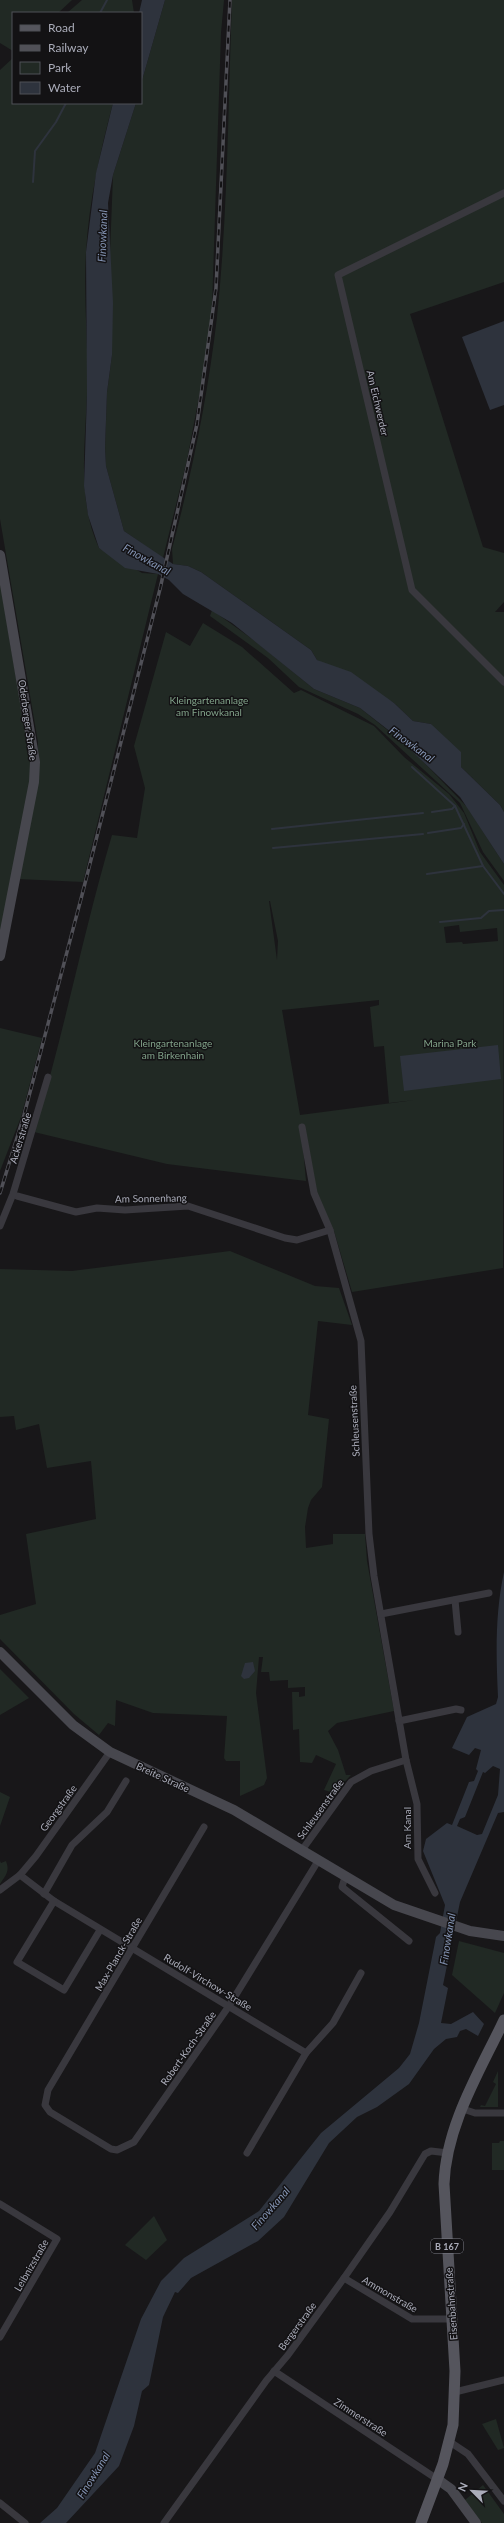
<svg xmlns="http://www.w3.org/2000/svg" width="504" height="2523" font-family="Lato,sans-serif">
<rect width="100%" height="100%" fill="#181719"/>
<g fill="#212924" fill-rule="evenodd">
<polygon points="0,0 72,0 58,13 13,13 13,51 0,43"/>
<polygon points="82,0 132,0 134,13 67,13"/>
<polygon points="165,0 224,0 221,33 212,308 206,360 187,460 163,558 124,531 106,466 105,448 107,392 112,355 110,253 113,175 136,103 141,103 141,84"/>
<path d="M232,0H504V282L410,314L483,547L504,553V602L495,612H504V812L500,805L461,767L431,724L413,721L394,703L317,660L311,650L201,572L188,566L173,564L172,549C192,473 208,395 217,317C228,212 228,106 232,0Z"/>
<path d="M13,58V103H113C100,152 89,201 86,252C83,300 89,347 87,395C85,445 77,501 99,548L142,573L158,574L83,882L18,879L37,762L38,742L0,519V70Z"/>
<polygon points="0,581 30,762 30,785 0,942"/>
<polygon points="212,610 255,641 314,689 360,708 410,748 467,807 504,864 504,881 483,852 460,803 375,725 358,714 299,687 268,658 210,616"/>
<path d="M203,623L242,647L294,693L301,690L374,726L404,757L449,794L464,813L480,852L504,885L503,1268L352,1292L334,1231L316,1192L302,1136L306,1181L167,1164L34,1132C64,1034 83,933 112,835L137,838L145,788L134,746L166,632L190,646ZM270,901L278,941L277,960L269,901ZM459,925L460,932L497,928L498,941L463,944L462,942L446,943L444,927ZM379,1000V1005L370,1007L374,1047L384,1046L389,1103L415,1100L300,1115L282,1010Z"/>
<polygon points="0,1028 42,1038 21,1117 0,1171"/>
<polygon points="230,1251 315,1286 339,1288 352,1325 318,1321 308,1415 329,1419 322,1487 311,1500 308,1508 305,1527 306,1548 333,1544 333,1534 365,1534 367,1561 394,1711 337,1723 328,1731 338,1750 346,1775 351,1775 334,1793 324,1790 336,1764 316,1755 312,1763 300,1762 299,1729 293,1730 292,1692 299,1692 299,1697 305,1696 305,1687 288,1688 288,1680 270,1681 269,1672 261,1672 263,1657 259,1657 256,1693 267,1778 264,1785 240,1796 240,1761 226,1761 224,1758 227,1716 153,1713 116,1700 115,1726 108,1723 99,1735 74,1714 0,1639 0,1615 36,1604 26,1534 96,1519 91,1461 47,1468 39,1424 16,1430 14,1416 0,1417 0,1269 72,1271"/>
<polygon points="0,1669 29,1698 0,1715"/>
<polygon points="0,1792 10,1797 0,1826"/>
<path d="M0,1861L1,1863L6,1861C10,1871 6,1875 0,1884Z"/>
<polygon points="459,1941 504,1953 504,1993 495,2013 452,1975"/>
<polygon points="498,2071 498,2107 480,2107 481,2105 485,2106 496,2084 493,2082"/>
<polygon points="500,2141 504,2141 504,2170 492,2170 492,2143 499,2143"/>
<polygon points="154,2216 167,2240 146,2260 125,2245"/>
<polygon points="496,2419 504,2448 498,2450 482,2424"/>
<polygon points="483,2485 504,2514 504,2523 482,2523 465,2500"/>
</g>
<g fill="#2e333d" fill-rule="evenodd">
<polygon points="142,0 165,0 141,84 141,13 139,13"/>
<polygon points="113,103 136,103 113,175 108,203 113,303 112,355 107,392 105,448 106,466 124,531 173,564 188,566 201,572 311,650 317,660 351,672 394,703 413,721 431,724 461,752 461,767 500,805 504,812 504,864 460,797 396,736 360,708 314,689 232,623 183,594 169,580 158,574 125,568 99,548 88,515 84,486 87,394 86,252 96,173"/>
<polygon points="504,321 504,405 490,410 462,337"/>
<polygon points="498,1045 501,1079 404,1091 400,1056"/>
<path d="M504,1572V1812L498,1813L460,1902L443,1985L448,1988L441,2023L451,2024L473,2012L484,2024L478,2036L466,2029L460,2031L457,2037L446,2039L434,2049L409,2084L377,2107L357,2117L329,2143L284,2217L258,2241L191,2278L178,2293L175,2292L163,2317L149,2385L142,2391L134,2426L119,2466L66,2523H40L57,2508L95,2453L141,2319L161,2281L184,2258L259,2211L321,2133L399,2068L410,2054L419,2023L436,1937L440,1933L445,1905L423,1851L426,1839L447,1823L452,1825L469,1782L474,1781L478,1771L476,1769L481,1750L475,1748L469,1755L452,1748L467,1717L496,1704L498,1697C496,1654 495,1614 504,1572ZM493,1766L500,1769L498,1795L482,1834L477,1835L457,1826L460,1819L465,1817L483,1772L485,1773Z"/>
<polygon points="253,1662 255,1671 249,1678 244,1679 241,1676 245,1663"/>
</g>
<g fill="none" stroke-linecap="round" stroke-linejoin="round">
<g stroke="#2e333d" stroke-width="2">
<polyline points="100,13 107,0"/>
<polyline points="33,182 35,151 56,122 66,103"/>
<polyline points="412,767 455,806 483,866 504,894"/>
<polyline points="432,812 452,809 455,806"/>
<polyline points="272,829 423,813"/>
<polyline points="428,833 461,828 464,824"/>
<polyline points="273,848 423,834"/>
<polyline points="427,874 483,866"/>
<polyline points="440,922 481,918 489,911 504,910"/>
</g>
<g stroke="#39383e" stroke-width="7">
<polyline points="504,193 338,275 412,590 504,682"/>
<polyline points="302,1127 314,1193 330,1230 361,1341 369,1534 374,1576 406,1760 417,1804 418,1859 435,1893"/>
<polyline points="17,1196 76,1212 97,1208 125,1210 188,1206 285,1238 297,1240 330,1230"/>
<polyline points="0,1226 13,1194 48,1077"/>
<polyline points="455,1600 458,1632"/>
<polyline points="381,1614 489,1593"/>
<polyline points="399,1721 456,1709 461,1710"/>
<polyline points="204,1827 48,2090 45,2105 50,2112 111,2149 117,2150 134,2142 229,2006 318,1861"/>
<polyline points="302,1850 351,1782 371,1771 406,1760"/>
<polyline points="20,1875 54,1901 306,2053"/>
<polyline points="345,1877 342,1887 409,1941"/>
<polyline points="0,1890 20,1875 36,1856 110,1752"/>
<polyline points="44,1894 72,1845 107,1812 126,1781"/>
<polyline points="54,1901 17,1962 64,1990 100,1930"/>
<polyline points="463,2109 475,2113 504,2113"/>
<polyline points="247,2153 306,2053 333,2023 361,1973"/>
<polyline points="0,2204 57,2239 0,2337"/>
<polyline points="344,2278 412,2319 452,2319"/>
<polyline points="274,2371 437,2479"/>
<polyline points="455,2392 504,2380"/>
<polyline points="450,2442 468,2454 504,2501"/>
<polyline points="0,2503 25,2523"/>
<polyline points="164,2523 266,2381 288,2355 344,2278 390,2212 425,2154 431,2151 448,2153"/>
</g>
<g stroke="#47474e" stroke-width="10">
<polyline points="0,555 35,762 34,782 0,956"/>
<polyline points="0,1652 73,1725 110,1752 234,1810 394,1905 470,1931 504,1936"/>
<polyline points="437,2479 451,2489 476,2523"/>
</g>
<path stroke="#55555d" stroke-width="11" d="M421,2523L443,2464L453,2425L455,2371L444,2184C446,2125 480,2071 504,2020"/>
<g stroke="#505057" stroke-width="3.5">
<polyline id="rail" points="0,1193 24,1115 82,895 160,589 197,424 216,288 230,0"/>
</g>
<use href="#rail" stroke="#131214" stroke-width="2" stroke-dasharray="6" stroke-linecap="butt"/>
</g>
<g text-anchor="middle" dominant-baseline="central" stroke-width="3" stroke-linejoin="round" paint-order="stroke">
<rect fill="#131214" stroke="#7d7e88" stroke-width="1" x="431" y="2239" width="32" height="14" rx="3"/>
<g font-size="9" font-weight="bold" fill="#aaacb9">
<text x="447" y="2246">B 167</text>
</g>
<g font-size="10" fill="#aaacb9" stroke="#131214">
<text transform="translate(378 403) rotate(77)">Am Eichwerder</text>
<text transform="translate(28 720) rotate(82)">Oderberger Straße</text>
<text transform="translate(20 1138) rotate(-73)">Ackerstraße</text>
<text transform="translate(151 1198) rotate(-1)">Am Sonnenhang</text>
<text transform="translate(354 1421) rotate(-93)">Schleusenstraße</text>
<text transform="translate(163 1777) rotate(25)">Breite Straße</text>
<text transform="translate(58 1808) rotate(-54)">Georgstraße</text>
<text transform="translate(320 1809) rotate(-54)">Schleusenstraße</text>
<text transform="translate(407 1828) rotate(-90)">Am Kanal</text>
<text transform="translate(118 1954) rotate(-60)">Max-Planck-Straße</text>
<text transform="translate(208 1982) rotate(31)">Rudolf-Virchow-Straße</text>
<text transform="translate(188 2048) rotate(-55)">Robert-Koch-Straße</text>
<text transform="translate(31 2265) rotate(-60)">Leibnizstraße</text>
<text transform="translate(390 2294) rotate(30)">Ammonstraße</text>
<text transform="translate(451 2304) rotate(-94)">Eisenbahnstraße</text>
<text transform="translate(297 2326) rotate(-54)">Bergerstraße</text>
<text transform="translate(361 2417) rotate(33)">Zimmerstraße</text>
</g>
<g font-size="10" fill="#82a38a" stroke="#131214">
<text x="209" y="700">Kleingartenanlage<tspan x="209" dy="12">am Finowkanal</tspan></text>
<text x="173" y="1043">Kleingartenanlage<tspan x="173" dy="12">am Birkenhain</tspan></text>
<text x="450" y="1043">Marina Park</text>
</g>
<g font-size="11" font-style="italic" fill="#8393b2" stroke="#131214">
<text transform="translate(102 236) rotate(-88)">Finowkanal</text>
<text transform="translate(147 559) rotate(29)">Finowkanal</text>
<text transform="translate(412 744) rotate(36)">Finowkanal</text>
<text transform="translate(447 1939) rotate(-81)">Finowkanal</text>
<text transform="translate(270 2208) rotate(-49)">Finowkanal</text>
<text transform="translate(93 2475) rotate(-58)">Finowkanal</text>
</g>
</g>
<rect x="12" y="12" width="130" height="92" fill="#131214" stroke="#4f5056"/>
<rect x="20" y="25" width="20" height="6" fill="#55555d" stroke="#4f5056"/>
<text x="48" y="32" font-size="12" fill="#aaacb9">Road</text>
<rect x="20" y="45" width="20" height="6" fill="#505057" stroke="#4f5056"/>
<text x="48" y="52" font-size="12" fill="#aaacb9">Railway</text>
<rect x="20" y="62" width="20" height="12" fill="#212924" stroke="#4f5056"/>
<text x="48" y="72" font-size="12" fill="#aaacb9">Park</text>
<rect x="20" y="82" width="20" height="12" fill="#2e333d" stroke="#4f5056"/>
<text x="48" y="92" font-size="12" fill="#aaacb9">Water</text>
<g transform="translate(472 2491) rotate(294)" stroke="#131214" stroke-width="3" paint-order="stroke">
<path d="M0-3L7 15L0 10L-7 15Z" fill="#aaacb9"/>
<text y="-6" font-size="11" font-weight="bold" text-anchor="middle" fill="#aaacb9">N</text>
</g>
</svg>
